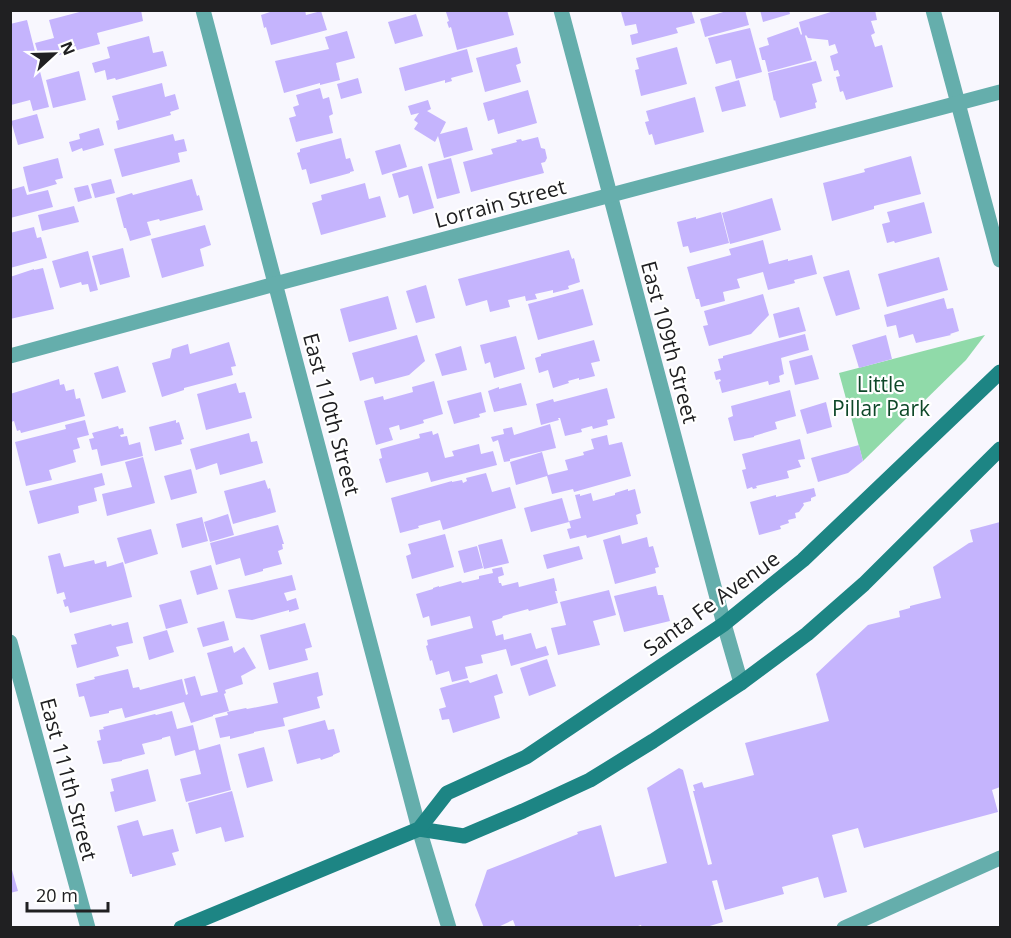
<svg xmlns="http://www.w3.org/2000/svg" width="1011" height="938" font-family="'Open Sans',sans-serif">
<rect width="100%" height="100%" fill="#f8f7fe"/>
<polygon fill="#90daa9" points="985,335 966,360 863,461 839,373"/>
<g fill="#c5b4fd">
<polygon points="87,10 141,10 143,21 97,33 100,44 40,60 35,43 54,38 49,20"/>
<polygon points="276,10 305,10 306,15 321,11 327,30 271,45 266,27 264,28 261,15"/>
<polygon points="451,10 507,10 514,35 457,50 451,27 449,28 447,22 449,21 446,12"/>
<polygon points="626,10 691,10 695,23 676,28 678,33 632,45 630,35 638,33 636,24 625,26 621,12"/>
<polygon points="730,10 745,10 749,25 705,37 700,19"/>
<polygon points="760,10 789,10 790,14 763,22"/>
<polygon points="837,10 875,10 877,20 871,21 875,33 871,35 875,47 882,45 893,87 846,100 843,91 840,92 836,77 840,76 838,70 834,71 830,56 838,53 835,44 829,46 828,40 808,38 806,35 805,36 812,60 768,72 765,60 762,60 759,48 769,45 767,38 798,27 801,35 802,34 799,22"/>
<polygon points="416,14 423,36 395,44 388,22"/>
<polygon points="27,20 49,107 33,111 30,100 11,105 10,103 10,24"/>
<polygon points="750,28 762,72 736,79 731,60 716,64 708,38"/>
<polygon points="347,31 355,58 336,63 340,80 320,85 320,83 284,93 275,61 329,49 325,37"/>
<polygon points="149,36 153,53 163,51 167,66 116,80 115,78 107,80 105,70 95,73 92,63 110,58 107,47"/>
<polygon points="517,47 521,63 516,65 521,82 485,92 476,58"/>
<polygon points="677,47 687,84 641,96 635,70 639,69 636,58"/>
<polygon points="467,49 473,72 451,78 452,81 445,83 445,80 405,91 399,68"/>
<polygon points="816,61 822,81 812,84 817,102 815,103 816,108 780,118 775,100 774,101 768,73"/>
<polygon points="79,71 86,100 53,108 46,80"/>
<polygon points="358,78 362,93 341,99 337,84"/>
<polygon points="739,80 746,106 722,112 715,87"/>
<polygon points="162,83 165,97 175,94 179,109 170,112 171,115 118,130 116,121 119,120 112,96"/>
<polygon points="320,88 323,99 329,97 333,114 329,116 333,133 296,142 289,118 296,116 293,107 299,105 296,95"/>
<polygon points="528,90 537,123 498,134 494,119 488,121 483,103"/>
<polygon points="695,97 704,132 655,145 652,134 649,135 645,122 649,121 646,111"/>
<polygon points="428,100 431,109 427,111 446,122 440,134 467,127 473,150 444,158 438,136 435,142 414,129 418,123 414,120 419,113 411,115 408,106"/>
<polygon points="37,114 44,138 18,145 11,121"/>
<polygon points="99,128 104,145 83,151 82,148 72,152 69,142 80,139 79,134"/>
<polygon points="173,134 175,141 184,139 187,151 178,153 180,162 122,177 114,149"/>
<polygon points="538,137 541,148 545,149 547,158 545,162 541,163 544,173 471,192 463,162 493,154 491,149 517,142 516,140 521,139 522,141"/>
<polygon points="341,138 346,159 350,158 354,171 350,172 350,173 310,184 306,169 302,170 297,153 300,152 300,149"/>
<polygon points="400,144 407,167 382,175 375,151"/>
<polygon points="911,156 921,194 874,206 874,209 832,221 823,183 865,172 864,169"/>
<polygon points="58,158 63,178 55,180 57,184 29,192 23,167"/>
<polygon points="451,158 460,193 437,199 428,164"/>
<polygon points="422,166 434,208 413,214 408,195 399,198 392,174"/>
<polygon points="111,179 115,193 95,198 91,184"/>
<polygon points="192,179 197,196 199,195 203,210 160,221 159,219 147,222 151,235 130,241 126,228 124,228 116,198 132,193 133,195"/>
<polygon points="365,183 369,199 380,196 386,217 321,235 312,203 322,200 321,195"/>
<polygon points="88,185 92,198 78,202 74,188"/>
<polygon points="24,186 27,195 48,190 53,207 10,218 10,190"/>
<polygon points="772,198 781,230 730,244 722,213"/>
<polygon points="924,202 932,233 895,243 894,241 887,243 882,224 890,222 887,212"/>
<polygon points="74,206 79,222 42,231 38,215"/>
<polygon points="721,212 729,243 690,253 688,246 683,247 677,222 696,217 696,219"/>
<polygon points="205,225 211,245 200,249 204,266 162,278 151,239"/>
<polygon points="34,227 37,238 41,237 47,258 10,268 10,233"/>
<polygon points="763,240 769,264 788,259 788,261 812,255 817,274 794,280 795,283 768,290 763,272 737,279 740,288 723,292 725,301 701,307 699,299 696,299 687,267 731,255 729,249"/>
<polygon points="123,248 130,277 100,285 92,256"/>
<polygon points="569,250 572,259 574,258 580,282 568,286 569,289 553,293 553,290 535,294 537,299 526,301 525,296 508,300 510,307 490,312 487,300 466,306 458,279"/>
<polygon points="88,251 98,290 90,292 88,284 82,285 81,282 60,288 52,261"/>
<polygon points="939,257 948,290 887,307 878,274"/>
<polygon points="43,268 54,309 10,319 10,277 34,269 34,270"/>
<polygon points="849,270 860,309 836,316 823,277"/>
<polygon points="426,285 435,318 416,323 406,291"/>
<polygon points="583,289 593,325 538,340 528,304"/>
<polygon points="763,294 769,315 751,334 709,346 703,326 708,325 704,311"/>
<polygon points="388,296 397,329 349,342 340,309"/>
<polygon points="944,298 947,309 953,308 959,331 950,334 951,335 916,343 913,334 899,338 896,325 887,327 884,315"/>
<polygon points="799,307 806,331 779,338 773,314"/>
<polygon points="805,334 809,350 781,358 784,374 779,376 780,382 769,385 768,381 722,393 719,382 721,381 720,379 716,380 714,372 721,370 718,359 723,358 723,356"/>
<polygon points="417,335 425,361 409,375 375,384 373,377 360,381 352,353"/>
<polygon points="886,335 892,359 859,368 852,345"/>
<polygon points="516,336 525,369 494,378 490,362 485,364 480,345"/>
<polygon points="594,340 600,361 591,363 595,376 579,380 579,378 568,381 569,383 553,388 548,370 539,373 535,358 541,356 541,354"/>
<polygon points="229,342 236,366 231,367 233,375 184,388 184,390 162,397 152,363 170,358 172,349 188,344 190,354"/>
<polygon points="461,346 467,370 442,376 435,354"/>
<polygon points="812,355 819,379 795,385 789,361"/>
<polygon points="118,366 126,392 102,399 94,373"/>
<polygon points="59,379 60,385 64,384 66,391 74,389 76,399 80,398 85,416 21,433 20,430 17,431 14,421 11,422 10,420 10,394"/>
<polygon points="434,381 443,414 423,420 424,423 400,430 399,425 389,428 393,440 376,445 364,401 383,396 384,400 413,392 412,387"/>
<polygon points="236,383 239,393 245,392 252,418 206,430 197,394"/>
<polygon points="521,383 527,405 494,412 488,391 499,387 499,389"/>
<polygon points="607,388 615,418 607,420 608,425 593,429 592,426 581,429 582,432 565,436 560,418 558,418 559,420 541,425 536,404 553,399 554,402"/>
<polygon points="790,390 796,416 775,422 777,429 754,436 754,437 734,441 728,418 733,416 731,406"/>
<polygon points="481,392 486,412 479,414 480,417 454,424 447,401"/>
<polygon points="826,402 832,427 807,434 800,410"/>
<polygon points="85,420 89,435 77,438 80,448 73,450 76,462 49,470 52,480 26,486 15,442 66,429 65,425"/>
<polygon points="176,420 176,423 179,422 184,439 181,440 182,444 155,451 149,427"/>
<polygon points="550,424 556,448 510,459 510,461 504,462 498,440 493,442 491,437 504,434 503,429 512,427 514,435"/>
<polygon points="118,426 119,429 123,428 124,434 120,435 121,437 127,436 129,445 140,442 143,456 101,466 97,449 92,450 89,439 94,438 92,433"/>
<polygon points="432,431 433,435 438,433 445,458 454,456 452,451 479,444 481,454 493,451 497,465 431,482 428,472 386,483 379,459 382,458 380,449 420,438 419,434"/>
<polygon points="249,433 251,442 257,441 263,463 220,475 217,463 196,470 190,449"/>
<polygon points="607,435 609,445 622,442 631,476 574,492 573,489 552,494 547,476 516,485 510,462 542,452 548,475 568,470 565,460 584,455 583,452 594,449 591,439"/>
<polygon points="800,439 805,459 798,460 801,467 787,471 789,478 756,486 757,488 753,489 752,487 747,489 742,470 746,469 742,454"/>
<polygon points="859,445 863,461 848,473 818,482 811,458"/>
<polygon points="143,457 155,503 107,516 102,494 132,487 125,462"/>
<polygon points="191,469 197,493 171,500 164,476"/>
<polygon points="102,473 105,485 94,488 97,501 78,506 79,513 38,524 29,491"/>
<polygon points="486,473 492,492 510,487 516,508 443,530 440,520 418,526 419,528 400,533 391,498 452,481 452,482 462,480 463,483 467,481 466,478"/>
<polygon points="265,480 268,489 270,488 276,512 233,524 224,491"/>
<polygon points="814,488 816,496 811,498 811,501 803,503 804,505 799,512 795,513 796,518 788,520 789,523 780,526 781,529 759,535 750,502 776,495 776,497"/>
<polygon points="628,489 628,491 635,489 641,513 636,515 638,524 587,538 586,535 570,539 567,529 571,528 569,521 581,518 575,495 580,494 580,496 591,493 593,501 615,495 615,493"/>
<polygon points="562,498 569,522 531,532 524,508"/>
<polygon points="228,514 234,535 210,542 204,522"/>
<polygon points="202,517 208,541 182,548 176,524"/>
<polygon points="1000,522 1000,787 992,790 998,812 864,848 858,828 832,835 847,892 824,898 818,877 782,887 784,894 725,910 717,880 712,881 723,922 703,928 642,928 641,925 632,928 525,928 524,926 516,928 513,920 496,928 484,928 475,905 487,870 578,834 577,832 601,825 615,877 667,863 647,788 679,768 683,770 708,865 712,864 693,791 695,791 693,785 702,782 704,788 754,775 745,743 829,721 816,674 868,625 900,617 899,611 910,608 910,606 941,598 933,567 969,543 973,542 970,530"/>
<polygon points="278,525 284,544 282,544 283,549 278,551 282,564 263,569 263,571 245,576 240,558 216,565 210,543"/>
<polygon points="151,529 158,554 125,564 117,538"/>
<polygon points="445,534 454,567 412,579 406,556 411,554 408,544"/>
<polygon points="620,535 622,544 647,537 649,547 653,546 659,567 655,568 656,573 615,584 603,540"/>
<polygon points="502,539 509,563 484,569 478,545"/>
<polygon points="477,546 483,568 464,573 458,551"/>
<polygon points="579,546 583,559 547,569 543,555"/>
<polygon points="60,553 64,567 94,560 95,564 106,561 107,567 123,562 132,597 70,613 68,606 65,607 63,600 66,599 64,592 57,594 48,556"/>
<polygon points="211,565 218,589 197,595 190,571"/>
<polygon points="502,567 504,575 498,577 499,583 501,583 502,586 518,582 519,587 554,578 557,591 555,591 558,603 529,611 528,609 503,616 502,618 492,621 496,636 503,634 504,640 531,633 536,649 546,646 549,655 511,666 506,649 481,655 483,663 465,667 468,678 452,682 449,671 436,675 432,660 430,661 426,646 428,645 427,640 473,628 470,616 431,626 429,616 423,618 416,594 433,589 433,588 439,586 439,587 461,581 462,583 479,579 479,576 493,573 492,569"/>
<polygon points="292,575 296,590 284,593 287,601 296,598 299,609 289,612 289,610 252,620 236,618 228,590"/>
<polygon points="656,586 658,595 663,595 670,621 624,632 614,596"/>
<polygon points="609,590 616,615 593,621 600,645 558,655 551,628 566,625 560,602"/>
<polygon points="181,599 188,623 166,629 159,605"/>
<polygon points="224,621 229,640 203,647 197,628"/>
<polygon points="128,622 133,643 116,647 119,656 77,668 71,645 77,644 74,634 111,624 112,626"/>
<polygon points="305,623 312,647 305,649 308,660 269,670 260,635"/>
<polygon points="167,630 174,652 149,660 143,637"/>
<polygon points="232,646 234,653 244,647 256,668 241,676 243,684 225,690 226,693 224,694 229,711 213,715 213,716 191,723 184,702 125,718 122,708 109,711 109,713 90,717 84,696 79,697 76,684 95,679 94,677 128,669 133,688 139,687 140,690 182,679 186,695 188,694 184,679 195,676 201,696 218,692 207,653"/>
<polygon points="547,659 556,686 529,696 520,668"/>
<polygon points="318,672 323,695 317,697 320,708 283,718 285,726 254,732 254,733 230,739 230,736 220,738 215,718 228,715 227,712 246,708 247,709 278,703 273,683"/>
<polygon points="497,674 503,693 494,696 500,718 453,733 449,719 442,720 439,709 446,707 440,688 468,680 470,683"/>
<polygon points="172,711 177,729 193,725 199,750 220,744 231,790 186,802 180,779 201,774 195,750 175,756 170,736 162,738 162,739 142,744 145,754 122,760 122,761 103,764 97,741 101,740 99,730 104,729 103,727 155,714 156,715"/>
<polygon points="325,720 328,730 334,729 340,752 333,755 333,756 321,760 320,758 297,764 288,730"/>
<polygon points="264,747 273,781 247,788 238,754"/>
<polygon points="148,769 156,801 115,812 110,792 114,791 111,779"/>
<polygon points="232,791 244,837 225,842 221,827 196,834 188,803"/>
<polygon points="138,820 143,836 173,829 179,851 172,853 176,865 132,877 132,874 130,874 117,826"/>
<polygon points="10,863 18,891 10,893"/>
</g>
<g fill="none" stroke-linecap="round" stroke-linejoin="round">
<g stroke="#65aeac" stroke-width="15">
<polyline points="203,10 419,829 449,928"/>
<polyline points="561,10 724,624 741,683"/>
<polyline points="933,10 1000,260"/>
<polyline points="10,356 275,284 1000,92"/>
<polyline points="10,642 88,928"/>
<polyline points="844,928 1000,858"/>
</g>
<g stroke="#1d8584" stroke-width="15">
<polyline points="419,829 464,836 523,811 590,780 653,741 741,683 807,634 864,584 1000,449"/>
<polyline points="181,928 419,829 447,793 526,757 724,624 803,560 1000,372"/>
</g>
</g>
<g text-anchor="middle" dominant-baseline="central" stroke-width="4.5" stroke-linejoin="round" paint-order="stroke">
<g font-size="21" fill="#202022" stroke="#fff">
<text transform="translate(500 203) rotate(-15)">Lorrain Street</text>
<text transform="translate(670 342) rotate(75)">East 109th Street</text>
<text transform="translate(332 414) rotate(75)">East 110th Street</text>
<text transform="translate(711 603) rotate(-36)">Santa Fe Avenue</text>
<text transform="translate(69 779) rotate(75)">East 111th Street</text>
</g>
<g font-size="21" fill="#0e4829" stroke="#fff">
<text x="881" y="384">Little<tspan x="881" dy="24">Pillar Park</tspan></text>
</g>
</g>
<rect width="1011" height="938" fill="none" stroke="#202022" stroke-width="24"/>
<g transform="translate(54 54) rotate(68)" stroke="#ffffff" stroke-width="4.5" paint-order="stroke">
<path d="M0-4.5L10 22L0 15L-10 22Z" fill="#202022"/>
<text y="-9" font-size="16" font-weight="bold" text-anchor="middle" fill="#202022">N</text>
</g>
<path d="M27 902v9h81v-9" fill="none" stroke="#202022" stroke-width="3"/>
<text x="36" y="902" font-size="18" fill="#202022" stroke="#ffffff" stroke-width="4.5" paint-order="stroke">20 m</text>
</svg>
